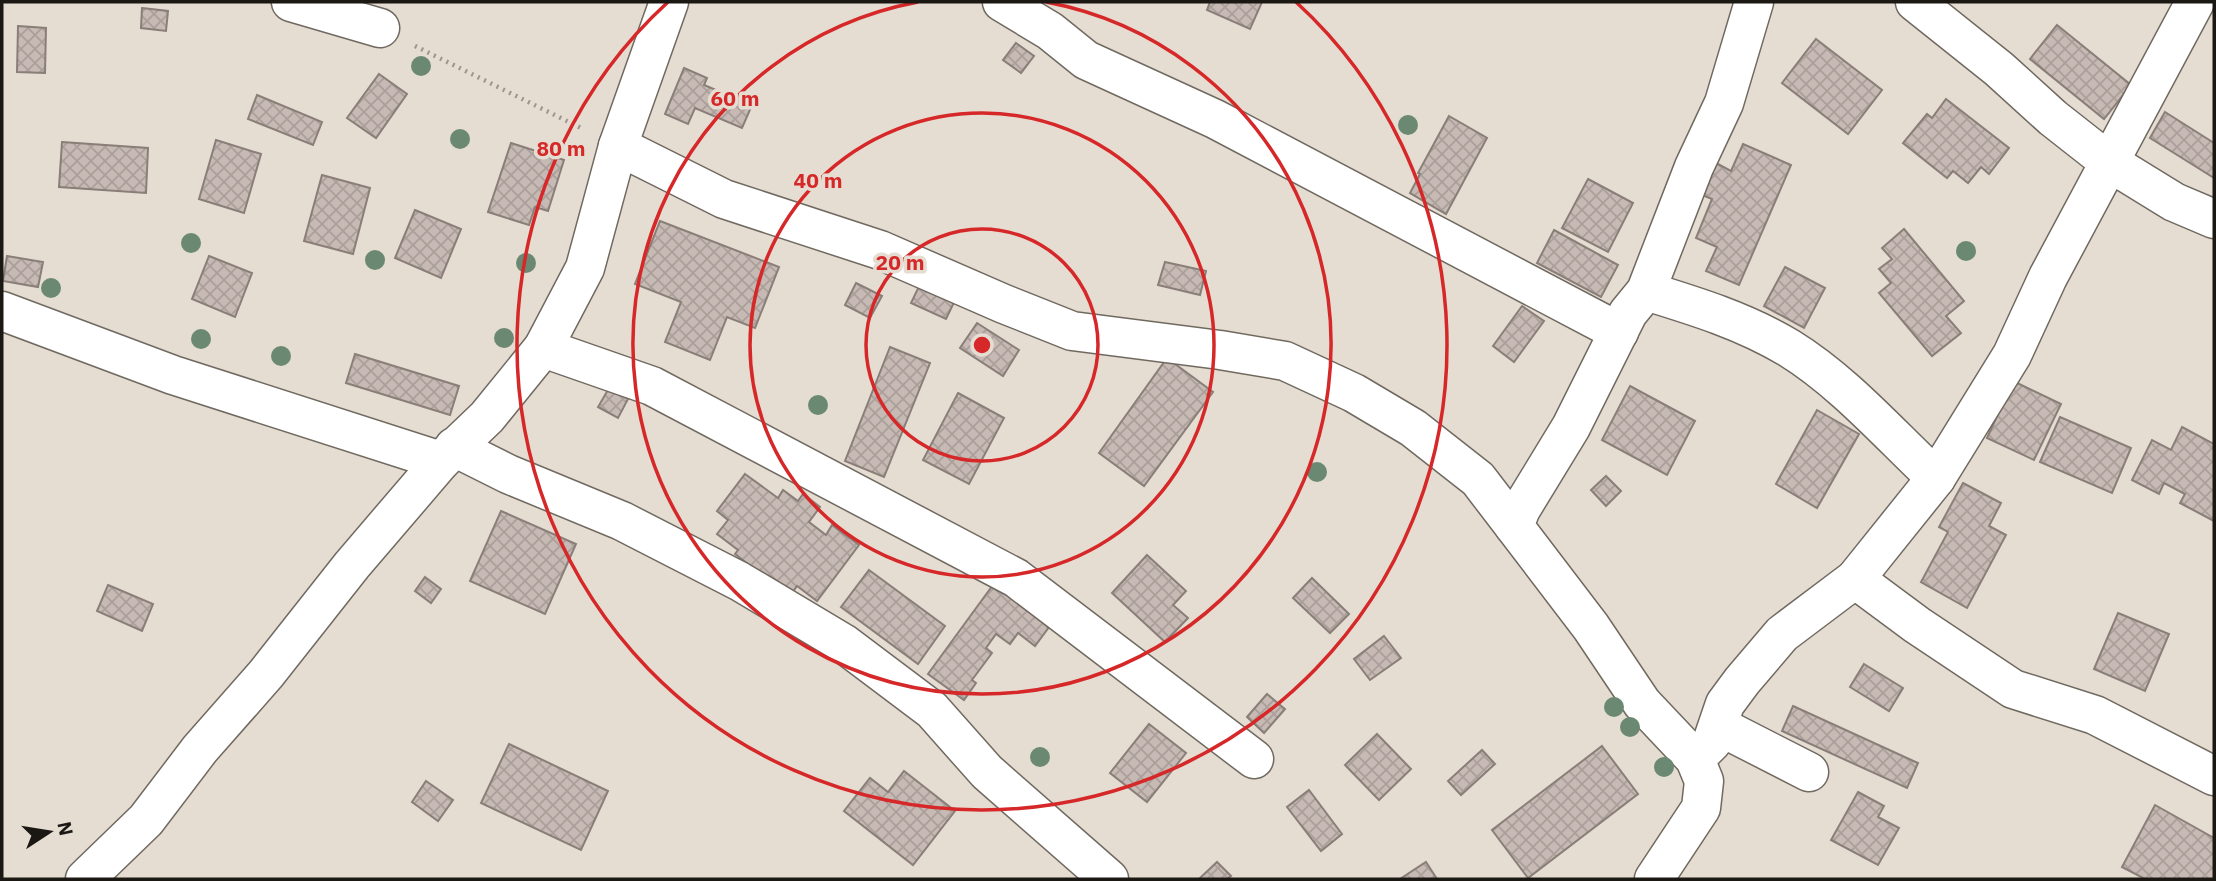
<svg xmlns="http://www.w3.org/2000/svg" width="2216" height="881" font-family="'IBM Plex Sans',sans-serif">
<defs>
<pattern id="building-cross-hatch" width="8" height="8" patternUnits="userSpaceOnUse" patternTransform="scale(1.75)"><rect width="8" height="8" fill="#c7bab4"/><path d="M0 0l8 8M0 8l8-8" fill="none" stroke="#aa9f9a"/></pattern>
</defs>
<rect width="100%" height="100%" fill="#e5ddd2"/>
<g fill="url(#building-cross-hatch)" stroke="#8a7e79" stroke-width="2">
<polygon points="1210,2 1262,2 1250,29 1207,10"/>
<polygon points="142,8 168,11 166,31 141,28"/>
<polygon points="2057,25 2131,85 2104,119 2030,59"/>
<polygon points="18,26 46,28 45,73 17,72"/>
<polygon points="1816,39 1882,90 1848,134 1782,83"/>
<polygon points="1016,43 1034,56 1021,73 1003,60"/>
<polygon points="684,68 707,78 704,85 752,105 742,128 695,108 688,124 665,114"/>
<polygon points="379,74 407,94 376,138 347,118"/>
<polygon points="257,95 322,122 313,145 248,119"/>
<polygon points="1946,99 2009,148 1989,174 1981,167 1968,183 1953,171 1947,178 1903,143 1927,114 1932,118"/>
<polygon points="2165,112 2214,143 2214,178 2150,138"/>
<polygon points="1449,116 1487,138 1446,214 1410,193 1420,174 1418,173"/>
<polygon points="216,140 261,154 244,213 199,199"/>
<polygon points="62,142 148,148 146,193 59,187"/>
<polygon points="511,143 564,160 548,211 535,207 529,225 488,212"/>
<polygon points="1743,144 1791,165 1739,285 1706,271 1717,247 1696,238 1712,199 1702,195 1716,163 1731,171"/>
<polygon points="322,175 370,188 353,254 304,241"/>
<polygon points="1588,179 1633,203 1608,252 1562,228"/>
<polygon points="415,210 461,229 441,278 395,258"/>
<polygon points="660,221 779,267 755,328 727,317 710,360 665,342 681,302 635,284"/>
<polygon points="1904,229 1964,301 1946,316 1961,333 1932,356 1879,293 1891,283 1879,269 1892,259 1882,248"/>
<polygon points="1554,230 1618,265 1601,297 1537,263"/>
<polygon points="7,256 43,262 38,287 3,281"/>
<polygon points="209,256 252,273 235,317 192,299"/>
<polygon points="1165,262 1206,271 1200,295 1158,285"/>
<polygon points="1785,267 1825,288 1804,328 1764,306"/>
<polygon points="924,276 959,292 946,319 911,303"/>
<polygon points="856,283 882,296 870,318 845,305"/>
<polygon points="1522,306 1544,321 1514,362 1493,346"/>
<polygon points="977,323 1019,350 1003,376 960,348"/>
<polygon points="890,347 930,363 884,477 845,461"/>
<polygon points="355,354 459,386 450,415 346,383"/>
<polygon points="1167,358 1213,392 1144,486 1099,453"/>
<polygon points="2013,381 2061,404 2034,460 1987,438"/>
<polygon points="1630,386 1695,421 1667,475 1602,440"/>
<polygon points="609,388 628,399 618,418 598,407"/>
<polygon points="958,393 1004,418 969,484 923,460"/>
<polygon points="1817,410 1859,434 1817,508 1776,484"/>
<polygon points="2060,417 2131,448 2112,493 2040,462"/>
<polygon points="2182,427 2214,444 2214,521 2180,503 2185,494 2164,483 2159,494 2132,480 2152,440 2171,450"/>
<polygon points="745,474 778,498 783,490 798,501 803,494 820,507 809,522 826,535 832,525 859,545 817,601 797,586 790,596 735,554 738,550 717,534 728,520 717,511"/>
<polygon points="1606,476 1621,491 1606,506 1591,490"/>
<polygon points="1963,483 2001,503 1989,526 2006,535 1967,608 1921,582 1948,532 1939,527"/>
<polygon points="501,511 576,544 545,614 470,581"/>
<polygon points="1147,555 1186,591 1173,605 1188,618 1165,642 1112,593"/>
<polygon points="869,570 945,626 918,664 841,607"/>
<polygon points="425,577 441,589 431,603 415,591"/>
<polygon points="998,578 1049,627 1035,646 1018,633 1010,644 996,634 986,648 992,653 972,680 976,683 964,700 928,674"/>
<polygon points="1312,578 1349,614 1330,633 1293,598"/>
<polygon points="108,585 153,604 142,631 97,611"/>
<polygon points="2118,613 2169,634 2145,691 2094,669"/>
<polygon points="1384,636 1401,658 1370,680 1354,659"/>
<polygon points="1864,664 1903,688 1889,711 1850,687"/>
<polygon points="1267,694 1285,709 1264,733 1247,717"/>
<polygon points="1793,706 1918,763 1907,788 1782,731"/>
<polygon points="1149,724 1186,753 1147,802 1110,773"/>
<polygon points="1377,734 1411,769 1379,800 1345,765"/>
<polygon points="509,744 608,791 581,850 481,803"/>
<polygon points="1602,746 1638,794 1528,878 1492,830"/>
<polygon points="1482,750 1495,764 1461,795 1448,781"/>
<polygon points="904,771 955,811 913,865 844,811 870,778 888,792"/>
<polygon points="426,781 453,800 438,821 412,802"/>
<polygon points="1309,790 1342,834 1321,851 1287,807"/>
<polygon points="1858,792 1884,806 1878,817 1899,828 1878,865 1831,840"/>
<polygon points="2155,805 2214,838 2214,879 2145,879 2122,867"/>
<polygon points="1217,862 1231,876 1227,879 1199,879"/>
<polygon points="1426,862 1437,879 1400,879"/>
</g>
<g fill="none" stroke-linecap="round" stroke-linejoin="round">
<g stroke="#706960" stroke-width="41">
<g id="minor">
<polyline points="291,2 380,28"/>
<polyline points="1002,2 1050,31 1086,60 1215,119 1619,332"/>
<polyline points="1915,2 1999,69 2053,118 2109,162 2174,202 2214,219"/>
<polyline points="618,146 724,199 880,250 1004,304 1072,331 1220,350 1285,361 1354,393 1413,428 1478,479 1514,526"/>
<path d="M1646,291C1695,306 1744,321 1789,348C1844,382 1889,434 1936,478"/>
<polyline points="2,311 173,375 441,461"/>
<polyline points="543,348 652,386 1016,578 1254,759"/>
<polyline points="454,447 508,474 622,521 739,581 843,643 932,710 987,772 1109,879"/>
<polyline points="1855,579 1917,625 2013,689 2095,715 2214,776"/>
<polyline points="1719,726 1809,772"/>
<polyline points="1695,759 1712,742 1725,704 1742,681 1782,634 1855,579 1936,478 2012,355 2048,277 2195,2"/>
<polyline points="85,879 146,820 200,749 266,674 352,565 441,461 487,417 543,348 585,268 618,146 669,2"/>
<polyline points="1654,879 1701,808 1704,781 1695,759 1642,703 1591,627 1514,526 1521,509 1571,427 1628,313 1646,291 1694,167 1724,103 1754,2"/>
</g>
</g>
<polyline stroke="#9c968e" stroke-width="4.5" stroke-dasharray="2 5" stroke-linecap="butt" points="415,46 583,129"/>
<use href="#minor" stroke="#fff" stroke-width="38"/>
</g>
<g fill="#6b8972">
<circle cx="421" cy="66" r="10"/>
<circle cx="1408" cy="125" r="10"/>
<circle cx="460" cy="139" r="10"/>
<circle cx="191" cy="243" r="10"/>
<circle cx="1966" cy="251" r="10"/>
<circle cx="375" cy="260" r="10"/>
<circle cx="526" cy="263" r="10"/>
<circle cx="51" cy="288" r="10"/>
<circle cx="504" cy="338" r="10"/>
<circle cx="201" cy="339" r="10"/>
<circle cx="281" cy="356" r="10"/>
<circle cx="818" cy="405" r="10"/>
<circle cx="1317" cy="472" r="10"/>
<circle cx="1614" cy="707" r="10"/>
<circle cx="1630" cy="727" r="10"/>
<circle cx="1040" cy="757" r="10"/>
<circle cx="1664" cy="767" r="10"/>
</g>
<g fill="none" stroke="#d62828" stroke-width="3.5">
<circle cx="982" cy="345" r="116"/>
<circle cx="982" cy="345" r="232"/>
<path d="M1046 2A349 349 0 1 1 918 2"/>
<path d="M1296 2A465 465 0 1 1 668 2"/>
</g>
<circle cx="982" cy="345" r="10" fill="#d62828" stroke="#e5ddd2" stroke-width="3.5"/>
<g font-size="21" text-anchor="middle" font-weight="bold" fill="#d62828" stroke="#e5ddd2" stroke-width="7" stroke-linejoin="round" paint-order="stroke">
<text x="735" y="106">60 m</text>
<text x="561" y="156">80 m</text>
<text x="818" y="188">40 m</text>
<text x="900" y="270">20 m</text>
</g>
<rect width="2216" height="881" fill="none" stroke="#1b1814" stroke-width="7"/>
<g transform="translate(49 832) rotate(78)" stroke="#e5ddd2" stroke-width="5" paint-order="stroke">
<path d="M0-5L12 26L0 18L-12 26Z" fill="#1b1814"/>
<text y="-10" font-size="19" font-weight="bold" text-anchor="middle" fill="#1b1814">N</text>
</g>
</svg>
